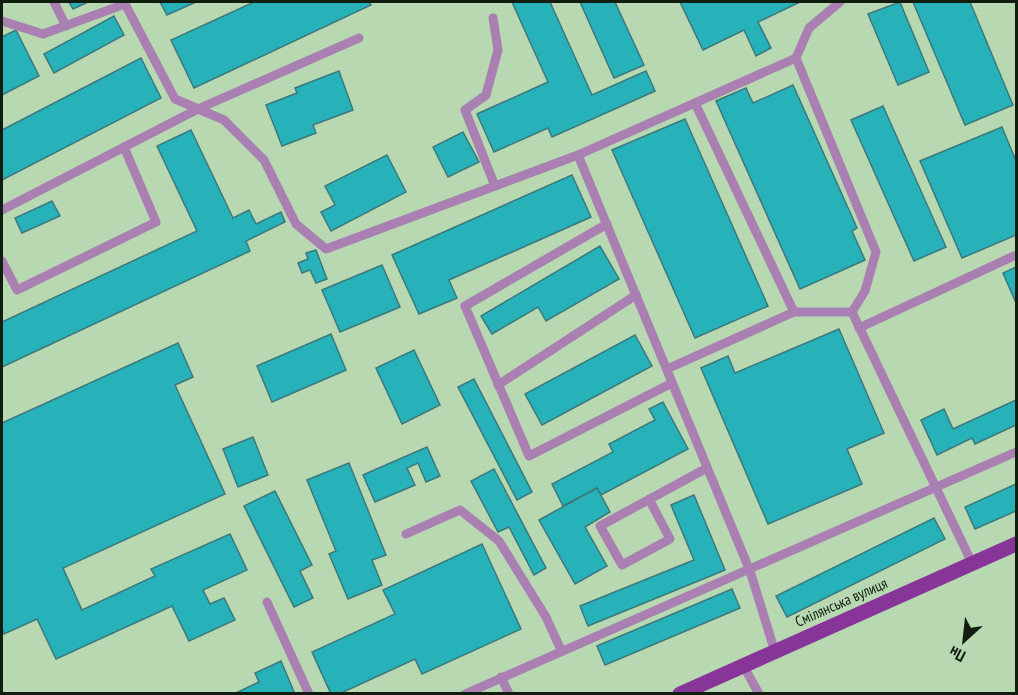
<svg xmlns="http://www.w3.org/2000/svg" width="1018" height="695" font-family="'PT Sans Narrow',sans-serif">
<rect width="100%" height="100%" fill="#b7d8b1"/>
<g fill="#27b1b8" stroke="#3b797d" stroke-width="1.5">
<polygon points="69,2 88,2 73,9"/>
<polygon points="160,2 196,2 167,15"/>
<polygon points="254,2 369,2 371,5 194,88 171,40"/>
<polygon points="512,2 550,2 592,95 646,71 655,91 552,137 548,128 494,152 477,114 548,82"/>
<polygon points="580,2 615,2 644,65 614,78"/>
<polygon points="680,2 800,2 758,22 771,48 756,56 744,30 703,50"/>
<polygon points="900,2 929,72 898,85 868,14"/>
<polygon points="913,2 970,2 1013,105 965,125"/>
<polygon points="114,16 124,35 54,73 44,54"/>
<polygon points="16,30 39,76 2,95 2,37"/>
<polygon points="141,58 161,98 2,180 2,130"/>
<polygon points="339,71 353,110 313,125 316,133 282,146 266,105 297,93 295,88"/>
<polygon points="793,85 857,228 852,231 865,260 800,289 716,101 746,88 753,103"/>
<polygon points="883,106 946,247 914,261 851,120"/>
<polygon points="685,119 768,306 695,338 612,150"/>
<polygon points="1002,127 1016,161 1016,235 962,258 920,161"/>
<polygon points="191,130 233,218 249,210 256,224 281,212 285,222 246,241 250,251 2,367 2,322 197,231 157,146"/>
<polygon points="463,132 479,162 448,177 433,147"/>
<polygon points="387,155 406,192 331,231 321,212 335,205 325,186"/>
<polygon points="572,175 591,217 449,280 457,298 419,314 392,255"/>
<polygon points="52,201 60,216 22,233 15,218"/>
<polygon points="600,246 619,279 546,321 538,307 492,334 481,316"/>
<polygon points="316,250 327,279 316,283 310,270 302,273 298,263 308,259 306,253"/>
<polygon points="382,265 400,307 340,332 322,290"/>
<polygon points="1016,267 1016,303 1003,273"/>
<polygon points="839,329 884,433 847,449 862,484 768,524 701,368 728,356 735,373"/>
<polygon points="331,334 346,370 272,402 257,366"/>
<polygon points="635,335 652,366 542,425 525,394"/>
<polygon points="178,343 193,377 175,385 225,494 63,568 82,610 155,576 151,569 230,534 247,570 203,590 210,604 224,598 235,620 189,641 172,606 56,659 37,619 4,634 2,628 2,423"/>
<polygon points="414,350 440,405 402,424 376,368"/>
<polygon points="474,379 532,492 517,500 458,387"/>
<polygon points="1016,400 1016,425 975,444 972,438 937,455 921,420 944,409 953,429"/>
<polygon points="663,402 688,449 601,495 597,488 563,506 552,484 613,452 609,444 655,420 649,409"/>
<polygon points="253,437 268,475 238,487 223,449"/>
<polygon points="427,447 440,476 426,482 418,463 407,468 415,485 375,502 363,475"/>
<polygon points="349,463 386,555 372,560 382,585 348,599 329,554 336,551 307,480"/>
<polygon points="494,469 546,568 534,575 509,527 498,532 471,481"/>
<polygon points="1016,484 1016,511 975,529 965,507"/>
<polygon points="597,488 610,512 585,527 607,566 575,584 539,520"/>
<polygon points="275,491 312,565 300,571 313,598 294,607 244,506"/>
<polygon points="694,495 725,570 588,626 580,606 694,560 671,505"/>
<polygon points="934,518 945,539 787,617 776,596"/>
<polygon points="482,544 521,629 422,674 415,659 339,694 331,694 312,652 395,614 383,590"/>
<polygon points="732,589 740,608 605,665 597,646"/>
<polygon points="281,661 295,694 234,694 259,682 255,673"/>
</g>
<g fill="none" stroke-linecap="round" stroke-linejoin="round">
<g stroke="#aa7fb2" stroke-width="9">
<polyline points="54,2 66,26"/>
<polyline points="124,2 175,99 224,120 264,160 296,224 326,249 578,155 750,571 775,652"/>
<polyline points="493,18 498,50 486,95 465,110 495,186"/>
<polyline points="2,21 43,34 125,4"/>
<polyline points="796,58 876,252 865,291 852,312"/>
<polyline points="695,103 794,312"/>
<polyline points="578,155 796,58 809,28 840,2"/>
<polyline points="2,210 198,109 359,38"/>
<polyline points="607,224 465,306 529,456 672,383"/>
<polyline points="2,261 17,290 156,222 124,147"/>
<polyline points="852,312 972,563"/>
<polyline points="859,328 1016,255"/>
<polyline points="667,369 794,312 852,312"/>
<polyline points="498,385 636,295"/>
<polyline points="649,499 670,539 622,565 600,526 707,468"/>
<polyline points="406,534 460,510 499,541 546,617 561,650"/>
<polyline points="267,602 309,694"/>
<polyline points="743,665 759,694"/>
<polyline points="501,677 509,694"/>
<polyline points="465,694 1016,452"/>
</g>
<polyline stroke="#873598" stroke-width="15" points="680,694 1016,544"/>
</g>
<g text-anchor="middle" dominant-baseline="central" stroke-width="4.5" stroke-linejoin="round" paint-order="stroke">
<g font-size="15" fill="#111d0f" stroke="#b7d8b1">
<text transform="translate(841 602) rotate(-24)">Смілянська вулиця</text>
</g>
</g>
<rect width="1018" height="695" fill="none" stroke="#111d0f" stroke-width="6"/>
<g transform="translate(964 641) rotate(207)" stroke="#b7d8b1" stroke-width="4.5" paint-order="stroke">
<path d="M0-4.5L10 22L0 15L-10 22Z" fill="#111d0f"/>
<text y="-9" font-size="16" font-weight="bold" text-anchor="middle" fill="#111d0f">Пн</text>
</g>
</svg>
